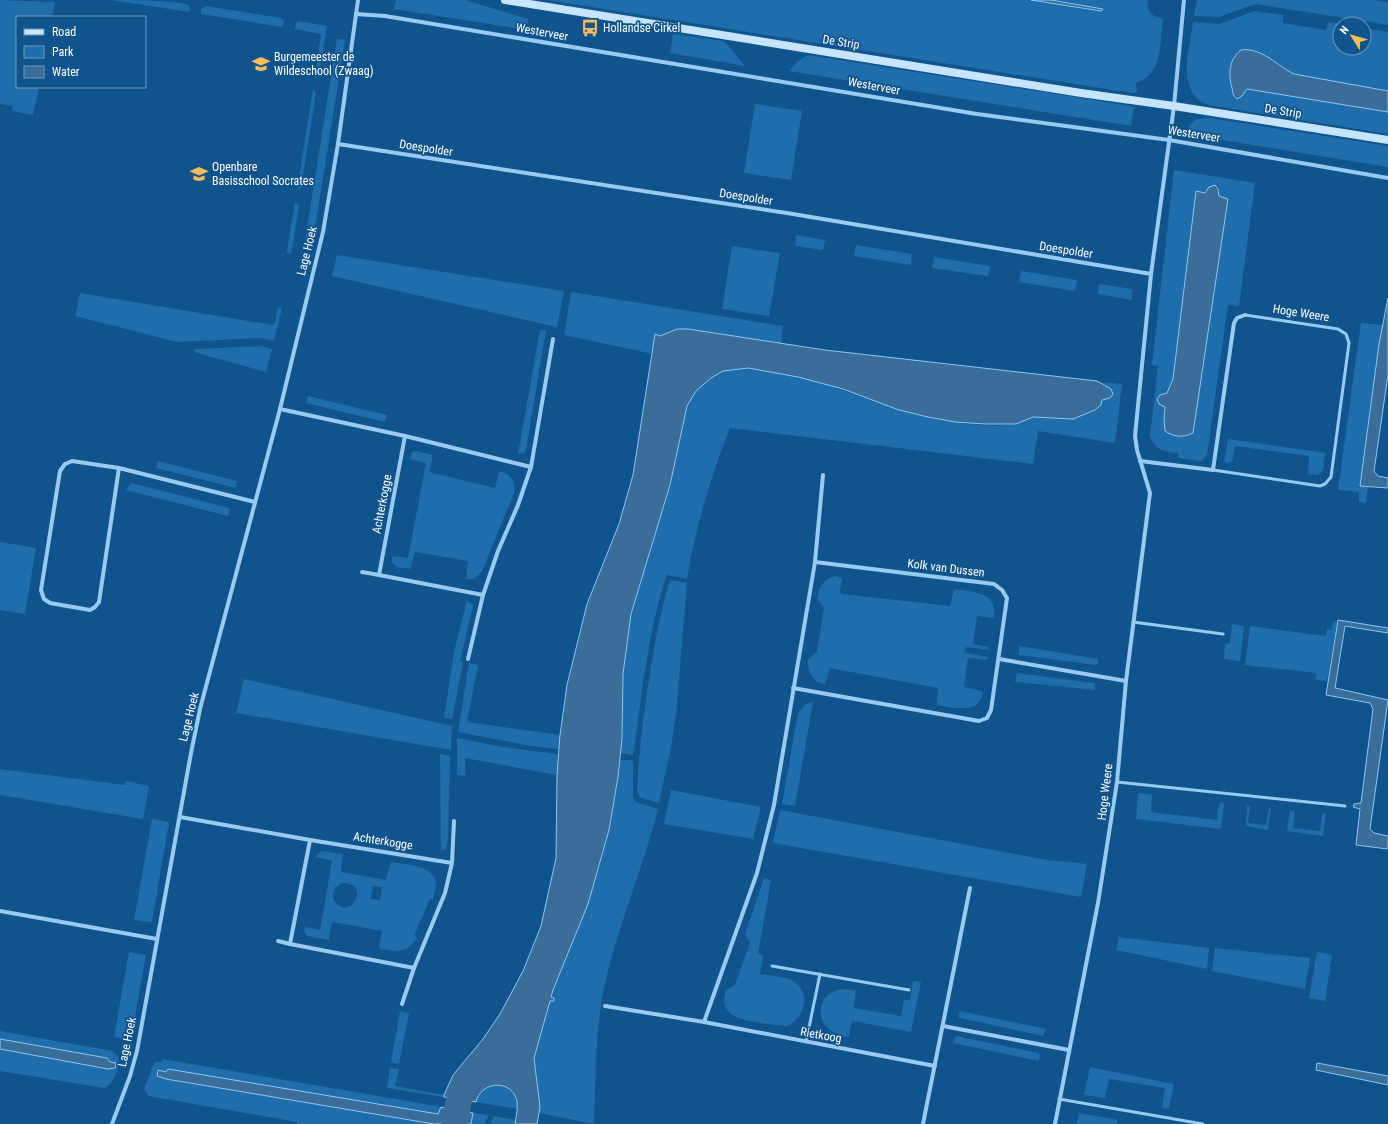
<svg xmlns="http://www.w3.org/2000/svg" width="1388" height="1124" font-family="'Roboto Condensed',sans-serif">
<rect width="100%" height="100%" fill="#10548d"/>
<g fill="#1f6daa" fill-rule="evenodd">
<polygon points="0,0 55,2 52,17 17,17 17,87 39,87 33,115 12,111 13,106 0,104"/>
<path d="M111,0C125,0 183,0 190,6L189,12Z"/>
<polygon points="396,0 465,0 528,19 527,30 394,9"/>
<path d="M547,0H1148C1146,11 1153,18 1163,18C1160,43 1163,74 1136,83L1137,92L1132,93Z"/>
<polygon points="1197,0 1373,0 1388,2 1388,25 1255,4 1219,17 1194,16"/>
<polygon points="206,6 281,18 284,21 283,27 201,14 201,9"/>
<path d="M1254,11L1283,15V23L1326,30L1328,22L1340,24V48H1364V28L1388,32V91L1294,74L1282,69L1265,55L1232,88L1234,97L1246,91L1247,89L1388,112V134L1209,105C1174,93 1190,49 1193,22L1220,24Z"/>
<polygon points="298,21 327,26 319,75 317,78 315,77 321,34 295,29 296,23"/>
<polygon points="673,34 724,41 745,66 670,53"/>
<polygon points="337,39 345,40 316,222 309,248 304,247"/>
<polygon points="808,55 1131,106 1134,107 1131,126 789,71 798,61"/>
<polygon points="313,89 316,93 301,188 297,190"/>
<polygon points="755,104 802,111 791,180 744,173"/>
<polygon points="1210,118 1388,146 1388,167 1203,137 1195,135 1188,129 1190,124 1197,119"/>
<path d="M1174,170L1255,183L1239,306L1228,305L1207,455L1201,461L1178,458V453C1165,452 1155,450 1150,436L1158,366L1152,365ZM1207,189L1227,199L1164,413L1165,407L1163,394L1167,393L1173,379L1175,366L1196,192L1205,193Z"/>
<polygon points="295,202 299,206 291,254 287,253 287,251"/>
<polygon points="796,235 825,240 823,250 795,246"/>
<polygon points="856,245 912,254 911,265 854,256"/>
<polygon points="732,246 780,253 769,316 722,309"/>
<polygon points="337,255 564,291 557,327 332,276"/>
<polygon points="934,257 990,266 988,276 932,268"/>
<polygon points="1021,271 1077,280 1075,291 1019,282"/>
<polygon points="1099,284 1132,289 1132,300 1098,294"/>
<polygon points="571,292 783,326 781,343 688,329 677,329 656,338 653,354 564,335"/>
<polygon points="80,293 273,325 275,323 278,307 282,308 274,341 260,338 177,342 75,316"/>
<polygon points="1361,323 1383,325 1379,344 1360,486 1368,487 1366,503 1359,502 1359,492 1338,490"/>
<polygon points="540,330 546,330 526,450 524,453 518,454"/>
<polygon points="260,346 272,349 266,372 194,352 195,349"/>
<path d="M736,368C804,367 865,404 930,417C956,423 988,428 1015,424C1023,422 1030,417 1040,417C1060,417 1076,422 1093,410C1098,407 1101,406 1102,399L1110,398L1113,394L1111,389L1100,382L1122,384L1115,443L1038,431L1033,464L730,428C710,479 696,525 687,579L667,575C648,631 642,693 634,752L632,755L620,753L623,674L631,614L670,485L687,406L696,391L711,378L723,371Z"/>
<polygon points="308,396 387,415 385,422 306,403"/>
<polygon points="1228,439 1325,453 1323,470 1318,475 1308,474 1309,456 1235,446 1232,462 1226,463 1224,461"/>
<path d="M416,451L433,455L429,472L495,488L499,472L501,471C511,475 516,482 514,493L482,571L475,579H466L468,561L415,552L410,569L397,567L392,562V557L395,556L408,558L426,463L410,459L412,452Z"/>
<polygon points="158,461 237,481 236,488 156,468"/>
<polygon points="131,483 230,508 228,516 126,490"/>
<polygon points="0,542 36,548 25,614 0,610"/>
<path d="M835,576L842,578L840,592L842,594L950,606L954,589C972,592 997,591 994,616L993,618L977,616L973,644L988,647L989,650L966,647L964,653L988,657L987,660L968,658L964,687L982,691C983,715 952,708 937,705L938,688L830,668L825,684C813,683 807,671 808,659L817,652L824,608L817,599C819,587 823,579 835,576Z"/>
<path d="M670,580L687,583L676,715L671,747L659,803L641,798L637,792C639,749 644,710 651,667C656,638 661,608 670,580Z"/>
<polygon points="467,600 473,605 460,661 463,662 452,719 444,718 454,652"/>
<polygon points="1333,621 1337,622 1327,681 1316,680 1316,673 1245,665 1250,626 1326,636 1327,629 1332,630"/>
<polygon points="1232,624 1244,626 1240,661 1224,659 1225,644 1230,643"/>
<polygon points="1019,646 1098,659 1098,664 1095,665 1019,655"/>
<polygon points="469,663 478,665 467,722 560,735 559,749 531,746 458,732"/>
<polygon points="1017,673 1094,683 1095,690 1015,682"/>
<polygon points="244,679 452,726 451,750 236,713"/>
<polygon points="813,702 795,806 782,804 798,713 806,704"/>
<polygon points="457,738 503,747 558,754 557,775 465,758 465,776 457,775"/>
<polygon points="440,754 450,756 448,839 446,849 441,851"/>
<path d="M620,760H632L633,763V799L636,802L658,809C642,873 614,934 602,999C595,1040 596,1082 594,1124L539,1113L534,1058L550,1001H554L551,997C556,971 571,948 580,923C600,870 615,816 620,760Z"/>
<polygon points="0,769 125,785 126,781 149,786 143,819 0,795"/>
<polygon points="671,790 761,807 753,839 664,824"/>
<polygon points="1140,793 1152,794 1151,812 1217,820 1219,804 1222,802 1224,804 1221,829 1136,819 1138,794"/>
<polygon points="1247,805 1250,807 1248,823 1266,825 1269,808 1271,808 1268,830 1246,826"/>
<polygon points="780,810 1047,860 1087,864 1081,897 773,843"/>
<polygon points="1290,810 1295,812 1293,828 1320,831 1322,815 1326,813 1323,836 1287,831"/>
<polygon points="152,819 169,822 152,922 134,920"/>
<path d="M321,851L343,854L341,872L386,880L390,864L392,862C415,866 446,866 433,899H430L414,936L417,937C410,953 395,952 380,949L379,947L382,931L332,922L329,940L307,936L304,931L305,927L320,930L332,861L316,857ZM341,883C372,882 352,920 336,903C330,896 334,888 341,883ZM373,886L382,887L380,900L371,899Z"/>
<path d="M764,878L771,880L758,954L763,955L760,974C770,976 784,976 793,981C812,992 804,1019 787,1026C777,1026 768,1024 759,1023C739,1019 718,1016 726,990L735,985L750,943L745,934Z"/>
<polygon points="1119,937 1209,948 1207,969 1116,950"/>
<polygon points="1215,948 1310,958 1305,989 1212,971"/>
<polygon points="129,952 146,955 131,1040 114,1037"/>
<polygon points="1317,952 1332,955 1325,1001 1309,998"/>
<path d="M913,981L921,982L911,1032L852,1021L849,1036L846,1037C804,1029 819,978 856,991L854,1008L901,1016L904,1000H910Z"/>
<polygon points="400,1011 409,1013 399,1064 391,1063"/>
<polygon points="960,1011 1046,1029 1043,1036 960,1018 958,1016"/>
<path d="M0,1031L113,1051V1053L118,1056C122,1064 113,1086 104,1088L0,1071V1049L108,1069L116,1063L110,1062L107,1058L0,1039Z"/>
<polygon points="956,1036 1038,1053 1040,1055 1039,1061 953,1043"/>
<polygon points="162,1059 431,1105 441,1107 438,1114 158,1071 166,1079 434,1124 297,1124 297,1122 148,1096 144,1089 153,1065 155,1062 162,1062"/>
<polygon points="1090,1067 1174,1084 1169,1109 1162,1108 1165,1088 1109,1079 1105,1098 1084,1095"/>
<polygon points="390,1068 399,1069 395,1086 444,1095 444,1097 387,1088"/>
<path d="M500,1084C511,1089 518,1097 517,1109L476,1102C479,1090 488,1086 500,1084Z"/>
<polygon points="473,1113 489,1115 484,1124 471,1124"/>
<polygon points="1079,1113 1118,1120 1117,1124 1077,1124"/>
<polygon points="494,1116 516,1120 515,1124 490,1124"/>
</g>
<g fill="#3a6d97" stroke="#89c8f6">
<polygon points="1031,0 1051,0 1103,9 1101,11"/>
<path d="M1241,50C1262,47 1277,66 1294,74L1388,91V112L1247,89L1242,96L1237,99C1232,95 1233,92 1232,88C1228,74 1229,59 1241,50Z"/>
<path d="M1215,185L1218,189L1219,196L1228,199L1193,433C1183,438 1174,437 1165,431L1164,419L1165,407L1159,404L1157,399L1160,395L1167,393L1173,379L1196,191L1205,193L1209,187Z"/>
<polygon points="1388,298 1388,375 1374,471 1378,476 1388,478 1388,488 1360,486 1379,344"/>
<path d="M677,329H688L825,350L1097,381L1111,389L1113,394L1110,398L1102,400L1101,405L1095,410L1073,419L1033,417L1016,424H985L955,422L928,417L899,410L843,389L798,377L748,368L723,371L711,378L696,391L687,406L670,485L631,614L623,674L622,739L618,777L609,830L588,904L553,990L551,997L554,998V1001H550L534,1058L540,1107L537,1124H515C516,1116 519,1106 516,1098C508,1078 480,1083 476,1102L444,1097V1095L453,1075L483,1039L500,1014L523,971L541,926L556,858L557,775L560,735L567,685L587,604L619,524L633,475L655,334L660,336Z"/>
<polygon points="1338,620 1388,628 1388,633 1345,626 1335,688 1388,700 1370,829 1374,833 1388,836 1388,849 1356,845 1360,809 1353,807 1354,804 1361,803 1373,709 1370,703 1326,695"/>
<polygon points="0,1039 107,1058 110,1062 116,1063 115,1068 108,1069 0,1049"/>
<polygon points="1317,1063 1388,1076 1388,1085 1316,1070"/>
<polygon points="168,1069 438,1114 441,1107 473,1113 471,1124 434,1124 166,1079 157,1076 158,1070 166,1072"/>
</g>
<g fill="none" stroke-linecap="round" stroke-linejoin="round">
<polyline stroke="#3a6d97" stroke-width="26" points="454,1124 461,1092 477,1069"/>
<g stroke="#98cbf2" stroke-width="3">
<polyline points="1213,470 1320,486 1325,484 1331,477 1349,343 1346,334 1338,329 1245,315"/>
<polyline points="1133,622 1223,634"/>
<polyline points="1117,782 1345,806"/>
<polyline points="772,966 909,990"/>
<polyline points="806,1042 820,974"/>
<polyline points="1059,1099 1203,1124"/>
</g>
<g stroke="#98cbf2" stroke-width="4">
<polyline points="356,14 385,16 977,114 1169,140 1388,178"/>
<polyline points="338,144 793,214 1151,274"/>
<polyline points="280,409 405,436 531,467"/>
<polyline points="405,436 379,575 483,595"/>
<polyline points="1140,461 1213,470 1234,323 1237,318 1245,315"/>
<polyline points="119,468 99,602 95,607 90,610 50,603 44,599 41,590 60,471 65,464 72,461 119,468 255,502"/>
<polyline points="362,572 379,575"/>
<polyline points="468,659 483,595 498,551 518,505 531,467 553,339"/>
<polyline points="999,659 1126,681"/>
<polyline points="793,688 979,721 987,718 991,710 1007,598 1002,590 994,584 815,562"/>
<polyline points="180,817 310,840 452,863"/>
<polyline points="310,840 290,944 414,968 445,893 452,863 454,821"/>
<polyline points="0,911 157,939"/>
<polyline points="278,941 290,944"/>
<polyline points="402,1004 414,968"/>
<polyline points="605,1006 704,1022 935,1066"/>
<polyline points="704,1022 757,873 774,805 815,562 823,475"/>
<polyline points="943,1026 1069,1050"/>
<polyline points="112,1124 130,1076 137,1051 191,753 200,709 280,409 323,232 338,144 358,0"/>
<polyline points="923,1124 970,888"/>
<polyline points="1055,1124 1098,903 1117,782 1126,681 1150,493 1137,450 1135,436 1151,274 1174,106 1184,0"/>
</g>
<polyline stroke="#c6e4fc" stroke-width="8" points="505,0 1081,93 1174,106 1388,140"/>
</g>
<defs>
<g id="bus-bare" transform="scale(1.38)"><path d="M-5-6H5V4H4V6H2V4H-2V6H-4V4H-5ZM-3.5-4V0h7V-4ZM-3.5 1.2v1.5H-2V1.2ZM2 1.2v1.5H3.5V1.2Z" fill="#ffbd59" stroke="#10548d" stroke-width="2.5" paint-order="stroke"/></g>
<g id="school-bare" transform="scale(1.38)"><path d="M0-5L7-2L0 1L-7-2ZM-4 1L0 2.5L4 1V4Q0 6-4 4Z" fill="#ffbd59" stroke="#10548d" stroke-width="2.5" paint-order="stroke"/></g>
</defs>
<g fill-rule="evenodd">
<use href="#bus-bare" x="590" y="28"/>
<use href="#school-bare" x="261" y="64"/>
<use href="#school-bare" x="199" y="174"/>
</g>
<g text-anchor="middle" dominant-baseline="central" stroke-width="3.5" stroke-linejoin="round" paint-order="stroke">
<g font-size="12" fill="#fff" stroke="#10548d" text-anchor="start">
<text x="603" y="28">Hollandse Cirkel</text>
<text x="274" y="57">Burgemeester de<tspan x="274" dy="14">Wildeschool (Zwaag)</tspan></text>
<text x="212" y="167">Openbare<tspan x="212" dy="14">Basisschool Socrates</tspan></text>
</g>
<g font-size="12" fill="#fff" stroke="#10548d">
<text transform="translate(542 32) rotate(10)">Westerveer</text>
<text transform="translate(841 42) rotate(9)">De Strip</text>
<text transform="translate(874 86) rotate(10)">Westerveer</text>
<text transform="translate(1283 111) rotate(9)">De Strip</text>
<text transform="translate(1194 134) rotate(9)">Westerveer</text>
<text transform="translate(426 148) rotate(9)">Doespolder</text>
<text transform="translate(746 197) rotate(9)">Doespolder</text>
<text transform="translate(1066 250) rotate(9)">Doespolder</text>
<text transform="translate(307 251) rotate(-76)">Lage Hoek</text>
<text transform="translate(1301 313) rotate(9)">Hoge Weere</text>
<text transform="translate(382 504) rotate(-79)">Achterkogge</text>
<text transform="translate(946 568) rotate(7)">Kolk van Dussen</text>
<text transform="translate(189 717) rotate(-76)">Lage Hoek</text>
<text transform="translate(1105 792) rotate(-83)">Hoge Weere</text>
<text transform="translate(383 841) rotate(9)">Achterkogge</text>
<text transform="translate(821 1035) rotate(10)">Rietkoog</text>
<text transform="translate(127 1042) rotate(-78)">Lage Hoek</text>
</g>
</g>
<rect x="16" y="16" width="130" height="72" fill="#10548d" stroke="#7098bb"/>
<rect x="24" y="29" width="20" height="6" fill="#c6e4fc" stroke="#7098bb"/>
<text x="52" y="36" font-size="12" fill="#ffffff">Road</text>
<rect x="24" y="46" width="20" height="12" fill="#1f6daa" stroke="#7098bb"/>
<text x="52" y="56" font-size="12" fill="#ffffff">Park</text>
<rect x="24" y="66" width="20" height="12" fill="#3a6d97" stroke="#7098bb"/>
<text x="52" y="76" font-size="12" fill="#ffffff">Water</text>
<g transform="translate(1352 36) rotate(307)"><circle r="19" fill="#10548d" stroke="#7098bb"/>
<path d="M0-3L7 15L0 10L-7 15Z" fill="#ffbd59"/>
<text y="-6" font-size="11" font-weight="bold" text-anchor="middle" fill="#ffffff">N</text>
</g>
</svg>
